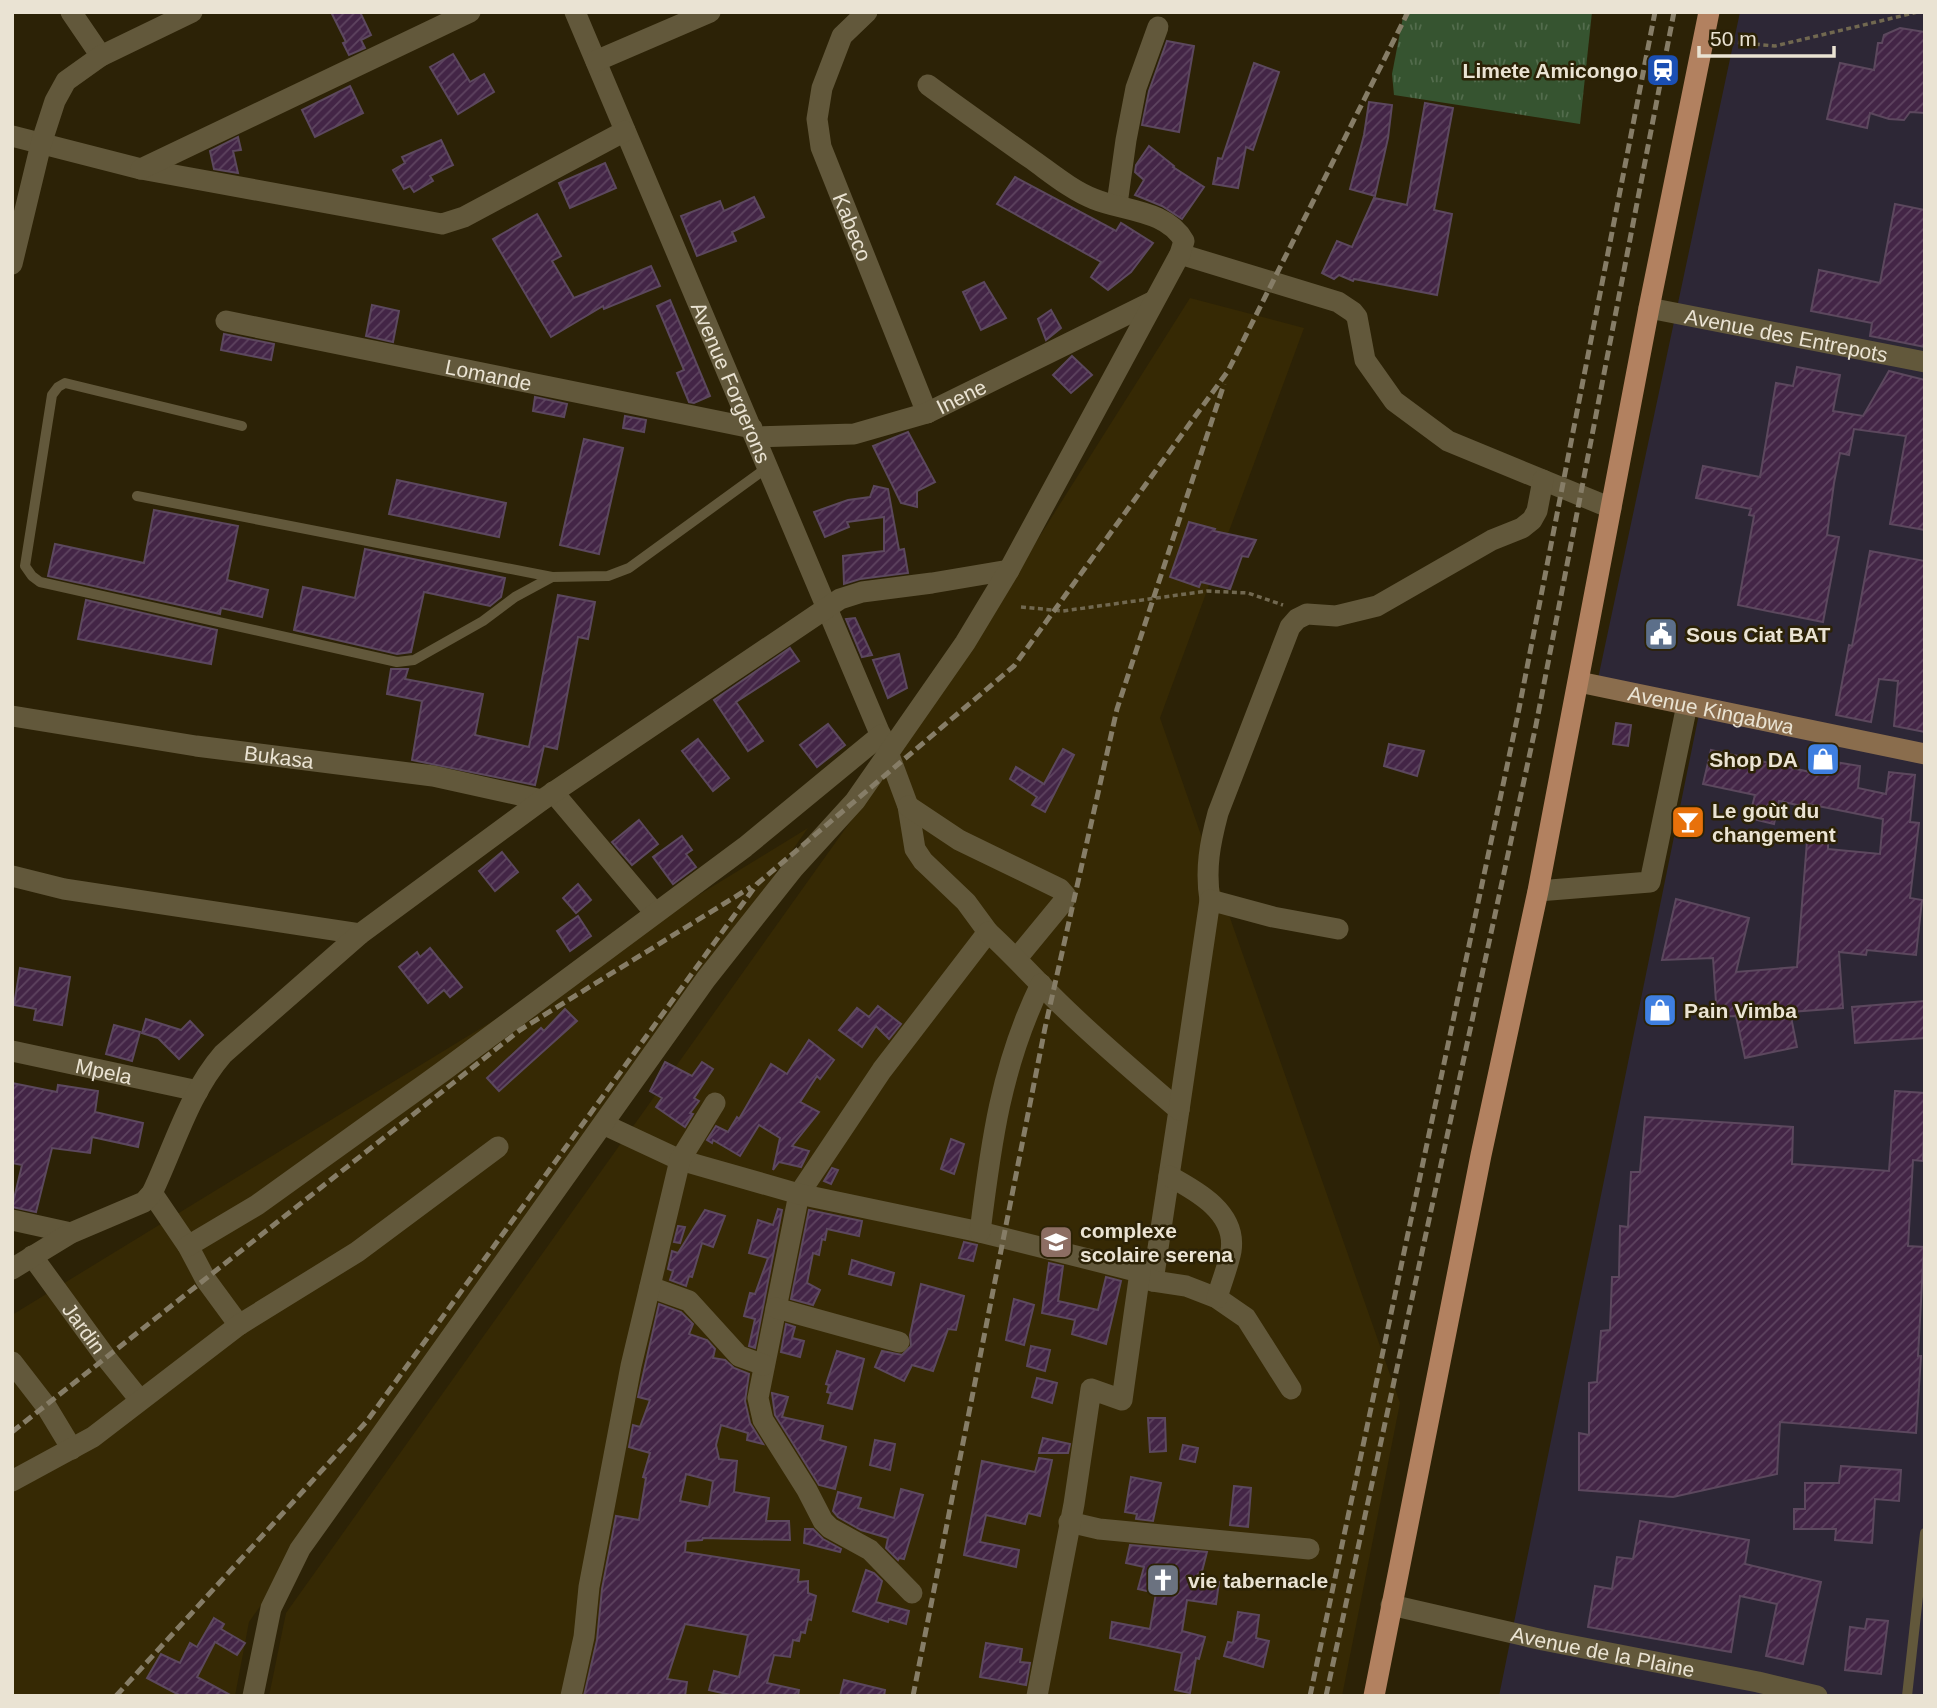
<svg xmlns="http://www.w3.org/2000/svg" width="1937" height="1708" font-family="Helvetica,sans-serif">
<defs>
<pattern id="grass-tufts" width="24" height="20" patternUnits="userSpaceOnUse" patternTransform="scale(1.75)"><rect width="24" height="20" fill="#365430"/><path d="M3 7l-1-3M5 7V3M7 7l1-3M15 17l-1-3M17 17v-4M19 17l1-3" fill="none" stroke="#536c4d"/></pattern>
<pattern id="building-hatch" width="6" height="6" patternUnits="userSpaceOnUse" patternTransform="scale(1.75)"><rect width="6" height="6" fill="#432546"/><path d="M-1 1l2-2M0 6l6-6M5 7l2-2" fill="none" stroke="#5e4460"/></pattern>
</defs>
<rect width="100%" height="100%" fill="#2c2206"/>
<g fill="#362904">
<polygon points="1190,298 1304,328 1160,718 1400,1403 1342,1696 269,1696 286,1613 930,710"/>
<polygon points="808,828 249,1622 235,1696 12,1696 12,1315"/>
</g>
<polygon fill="#2d2736" points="1740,12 1925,12 1925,1696 1499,1696 1700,709 1596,688"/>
<polygon fill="url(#grass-tufts)" points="1404,12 1592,12 1580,124 1394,95 1392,74"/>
<g fill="url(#building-hatch)" stroke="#5c485e" stroke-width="2" fill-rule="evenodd">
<polygon points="331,12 360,12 371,35 361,40 365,48 349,55 343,43 346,42"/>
<polygon points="1900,28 1925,32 1925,113 1910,112 1904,120 1889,119 1870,113 1867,128 1827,119 1840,63 1874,70 1878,43 1882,43 1884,35"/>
<polygon points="1167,41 1194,46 1179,132 1142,125 1149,91"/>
<polygon points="453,54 470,82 484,74 494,92 458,114 430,67"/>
<polygon points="1254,63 1279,72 1253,150 1246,147 1238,188 1213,184 1218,158 1222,159"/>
<polygon points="350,86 363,113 315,137 302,110"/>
<polygon points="1369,102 1392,105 1388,138 1375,196 1350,189 1364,135"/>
<polygon points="1425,103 1453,108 1434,210 1452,214 1437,295 1354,279 1353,281 1339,275 1334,279 1322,273 1337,241 1352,247 1374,198 1407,205"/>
<polygon points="238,137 241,150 233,151 238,173 214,169 210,151"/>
<polygon points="441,140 453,165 430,176 433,181 414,192 410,186 404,189 393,170 405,163 402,157"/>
<polygon points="1149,146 1174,166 1173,167 1204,187 1182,219 1162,206 1135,195 1144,180 1135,172 1136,165"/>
<polygon points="605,163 616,188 570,208 559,183"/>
<polygon points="1015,177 1116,231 1121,223 1153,243 1131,272 1108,290 1091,277 1101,262 997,204"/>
<polygon points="754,197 764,217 732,232 736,241 697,256 681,216 720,201 724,211"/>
<polygon points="1895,204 1925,210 1925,347 1870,336 1872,323 1811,311 1819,270 1880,283"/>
<polygon points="537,214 561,256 552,261 574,298 651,266 660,286 604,309 603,306 551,337 493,239"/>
<polygon points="984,282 1006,318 981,330 963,292"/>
<polygon points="670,300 710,396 694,403 689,402 677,373 684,370 657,306"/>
<polygon points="372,305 399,311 393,342 366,336"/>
<polygon points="1051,310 1061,328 1046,340 1038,319"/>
<polygon points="224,334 274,344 271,360 221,350"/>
<polygon points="1072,356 1092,375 1071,393 1053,375"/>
<polygon points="1797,367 1840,375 1833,411 1863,416 1889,371 1925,380 1925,530 1890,524 1906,436 1854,429 1849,455 1840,453 1834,483 1827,535 1839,537 1823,622 1738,605 1754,516 1749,515 1751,509 1696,498 1703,466 1760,477 1776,383 1793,386"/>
<polygon points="535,397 567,404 564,417 533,411"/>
<polygon points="625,416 646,420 644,432 623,428"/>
<polygon points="908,432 935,482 917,491 917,507 901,503 873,446"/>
<polygon points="584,439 623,448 599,554 560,545"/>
<polygon points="397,480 506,503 499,537 389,514"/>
<polygon points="874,486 888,489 899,550 904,549 908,573 860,579 844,584 843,556 884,551 884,517 847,522 849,527 825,537 814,512 848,500 870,497"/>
<polygon points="154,510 238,526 227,580 268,590 262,617 221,608 220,614 48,576 55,544 144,563"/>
<polygon points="1189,522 1215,529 1214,531 1256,540 1248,557 1242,556 1230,589 1201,582 1199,587 1170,577"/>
<polygon points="365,549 505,578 501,597 490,606 424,592 411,652 397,654 294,630 303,587 355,598"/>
<polygon points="1870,551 1925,561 1925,732 1894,726 1898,681 1879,679 1871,722 1836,715 1849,645 1852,646"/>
<polygon points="558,595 595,602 588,639 578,637 557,749 544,746 535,785 412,760 422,701 387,694 391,669 408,669 405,679 483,694 475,735 529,747"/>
<polygon points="86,600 217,630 211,664 78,639"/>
<polygon points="855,618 872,655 862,657 846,619"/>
<polygon points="790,648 799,661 736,702 763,741 748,751 714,700"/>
<polygon points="899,654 907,688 888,698 873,660"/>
<polygon points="1616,723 1631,725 1628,746 1613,744"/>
<polygon points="828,724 845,745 817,767 800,745"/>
<polygon points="698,739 729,778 713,791 682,751"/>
<polygon points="1389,744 1424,751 1417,776 1384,766"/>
<polygon points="1063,749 1074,755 1045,812 1032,805 1037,797 1010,779 1016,767 1044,784"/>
<polygon points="1711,750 1819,774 1822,760 1860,766 1858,788 1886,794 1889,772 1915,775 1910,822 1919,823 1910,898 1922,900 1916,955 1867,950 1866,955 1839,952 1843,1008 1790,1012 1797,1047 1745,1058 1736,1016 1717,1017 1713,958 1662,960 1676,899 1749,918 1736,972 1797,967 1807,841 1828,843 1828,849 1880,854 1883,819 1803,803 1802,806 1779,801 1774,824 1749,818 1755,795 1703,784"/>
<polygon points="639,820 658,844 632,865 612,842"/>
<polygon points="682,836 692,850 686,854 696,867 673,884 653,857"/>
<polygon points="502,852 518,872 495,891 479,871"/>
<polygon points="578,884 591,900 576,913 563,898"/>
<polygon points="578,916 591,936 570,951 557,931"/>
<polygon points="430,948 462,987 450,997 444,990 428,1003 399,967 417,952 420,957"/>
<polygon points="20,968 70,977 62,1025 34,1020 36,1009 14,1005"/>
<polygon points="1925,1001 1925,1038 1855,1043 1852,1007"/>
<polygon points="878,1006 901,1024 889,1039 876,1026 862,1047 839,1030 857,1008 869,1017"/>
<polygon points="565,1009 577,1021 499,1091 487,1078 541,1028 544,1031"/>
<polygon points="146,1019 181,1030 190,1021 203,1035 179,1059 158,1038 142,1033"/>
<polygon points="114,1025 140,1032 132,1061 106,1054"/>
<polygon points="809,1040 834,1060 820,1079 817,1076 800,1102 819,1112 792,1146 809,1151 801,1167 779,1162 773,1170 780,1138 759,1125 740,1156 713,1140 712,1143 707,1140 716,1126 728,1132 737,1117 739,1119 771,1064 787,1074"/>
<polygon points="665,1062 692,1076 702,1062 713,1069 694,1098 699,1101 690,1113 693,1114 685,1127 656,1107 662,1098 650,1091"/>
<polygon points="12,1083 57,1092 58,1085 98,1091 95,1112 143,1123 138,1147 92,1137 90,1153 52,1148 36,1212 12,1207 22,1165 12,1163"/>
<polygon points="1895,1091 1925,1093 1923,1161 1913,1160 1908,1246 1924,1247 1918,1356 1921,1356 1916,1433 1780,1422 1777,1474 1673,1497 1579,1490 1579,1433 1589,1435 1589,1383 1597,1382 1601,1331 1610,1330 1612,1277 1619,1277 1620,1226 1628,1227 1631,1172 1640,1172 1645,1117 1793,1127 1792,1164 1889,1171"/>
<polygon points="951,1139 964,1144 954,1174 941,1169"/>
<polygon points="832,1168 838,1170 831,1184 824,1181"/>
<polygon points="778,1209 782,1210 755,1348 749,1346 755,1319 744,1316 750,1293 755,1294 768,1258 749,1253 758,1220 773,1225"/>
<polygon points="705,1210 725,1216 713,1247 702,1243 692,1277 689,1276 686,1286 670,1280 673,1271 668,1269 672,1251 678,1253"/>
<polygon points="809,1210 862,1221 859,1236 827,1229 825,1240 822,1239 819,1255 813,1253 807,1283 820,1290 813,1305 791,1299"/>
<polygon points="678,1226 685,1227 680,1243 674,1242"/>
<polygon points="964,1242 977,1245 973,1261 959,1258"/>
<polygon points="852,1260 894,1273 891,1285 849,1274"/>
<polygon points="1049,1263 1063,1266 1058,1301 1098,1310 1106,1277 1121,1281 1106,1344 1072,1334 1075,1320 1042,1313"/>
<polygon points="921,1284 964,1296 956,1330 948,1329 933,1371 912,1365 904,1381 875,1367 882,1351 902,1355 911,1346 910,1335"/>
<polygon points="1014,1299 1034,1305 1024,1345 1006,1340"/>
<path d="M659,1304L681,1312L693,1324L689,1334L707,1340L715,1349L713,1358L725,1360L734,1368L749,1374L745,1401L750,1423L763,1444L747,1440L748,1433L721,1425L716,1445L719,1459L737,1461L734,1492L769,1498L766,1521H789L790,1540L703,1538L702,1540L686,1541L685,1552L799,1570L798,1582L808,1581V1593L816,1596L811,1620L808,1619L805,1633L801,1632L799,1641L793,1640L790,1657L774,1655L767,1683L799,1690L798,1696H735L709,1690L714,1671L739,1677L748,1635L685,1624L667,1679L687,1682L685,1696H584L597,1640L602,1589L616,1516L639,1520L646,1478L643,1477L650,1453L629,1447L633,1425L640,1427L650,1400L638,1397ZM686,1474L713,1481L709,1507L680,1501Z"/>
<polygon points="786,1324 795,1327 792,1338 804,1341 800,1357 781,1352"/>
<polygon points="1031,1346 1050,1350 1045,1371 1027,1366"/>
<polygon points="837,1351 864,1359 852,1409 828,1403 831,1393 827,1392 829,1385 826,1384"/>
<polygon points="1037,1378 1057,1383 1052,1403 1032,1397"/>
<polygon points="772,1393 788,1397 782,1417 823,1426 820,1440 846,1447 835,1489 819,1485 775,1415"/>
<polygon points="1148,1418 1165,1418 1166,1451 1150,1452"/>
<polygon points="1043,1438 1070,1444 1068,1453 1039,1453"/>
<polygon points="875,1440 895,1444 890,1470 870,1465"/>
<polygon points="1183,1445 1198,1448 1195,1462 1180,1459"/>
<polygon points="1039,1458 1052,1460 1040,1516 1028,1513 1025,1524 986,1515 980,1542 1019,1550 1016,1567 964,1555 982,1461 1035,1472"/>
<polygon points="1841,1466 1901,1470 1899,1501 1875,1499 1872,1543 1835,1540 1836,1529 1794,1529 1794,1509 1805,1509 1805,1483 1839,1483"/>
<polygon points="1131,1477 1161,1483 1153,1521 1136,1519 1137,1514 1125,1512"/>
<polygon points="1234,1486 1251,1488 1248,1527 1230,1525"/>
<polygon points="901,1489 923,1495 904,1559 899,1558 898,1560 886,1548 888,1538 861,1530 838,1517 833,1511 838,1492 861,1498 858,1508 894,1518"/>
<polygon points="1640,1521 1749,1540 1745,1564 1821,1582 1803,1664 1766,1656 1777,1604 1740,1596 1731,1652 1588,1627 1595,1586 1612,1589 1617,1557 1633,1559"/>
<polygon points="805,1529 813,1529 823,1539 841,1549 840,1552 804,1543"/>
<polygon points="1130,1545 1207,1552 1200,1579 1219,1582 1216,1604 1187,1600 1182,1631 1205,1637 1199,1659 1196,1658 1190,1693 1175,1690 1182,1653 1110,1638 1112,1622 1150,1629 1156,1593 1138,1589 1144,1567 1126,1563"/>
<polygon points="866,1570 874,1573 882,1581 876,1602 909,1611 906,1624 889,1619 888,1622 853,1611"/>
<polygon points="1238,1612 1259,1615 1256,1638 1269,1641 1263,1667 1224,1656 1228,1642 1233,1643"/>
<polygon points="214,1618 224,1624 221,1629 245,1643 237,1655 215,1642 197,1677 232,1696 181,1696 147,1678 161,1654 180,1663 190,1643 197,1647"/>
<polygon points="1867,1619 1888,1621 1881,1674 1845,1670 1850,1627 1865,1629"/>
<polygon points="986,1643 1022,1649 1020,1662 1030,1663 1026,1685 980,1677"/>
<polygon points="844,1680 885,1690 884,1696 840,1696"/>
</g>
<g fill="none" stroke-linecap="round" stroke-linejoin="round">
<g stroke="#716850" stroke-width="3.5" stroke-dasharray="5 3.5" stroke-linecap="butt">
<polyline points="1721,41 1775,46 1918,12"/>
<polyline points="1021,607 1063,611 1207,591 1248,593 1283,605"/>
</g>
<g stroke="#62583b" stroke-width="10">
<polyline points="242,426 65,383 58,387 52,395 25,566 32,576 40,582 397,662 414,660 483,621 515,597 552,577 608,576 629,568 768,467"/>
<polyline points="137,496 552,577"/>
<polyline points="1907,1696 1925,1533"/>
</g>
<g stroke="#62583b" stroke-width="21">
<polyline points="71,12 101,56"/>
<path id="s1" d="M575,12L889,755L908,806L915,849L923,861L966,902L988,932L882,1070L799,1194L758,1398L763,1420L807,1490L823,1521L830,1528L870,1550L912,1593"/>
<path id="s2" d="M867,12L842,36L822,88L817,119L821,147L927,413"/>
<polyline points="596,61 710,12"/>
<polyline points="12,136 141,169 442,224 464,217 625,131"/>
<polyline points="141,169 470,12"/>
<polyline points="1117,204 1126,140 1136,88 1158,27"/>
<polyline points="1180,254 1338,302 1353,312 1357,317 1365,360 1394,401 1448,441 1611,508"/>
<polyline points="12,264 41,144 55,101 66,81 101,56 192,12"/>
<path id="s3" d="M1649,308L1925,362"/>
<path id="s4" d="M226,321L752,428"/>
<path id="s5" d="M756,437L854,434L927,413L1152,302"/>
<path id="s6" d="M12,716L196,746L433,776L542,800"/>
<polyline points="553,792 655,913"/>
<polyline points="908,806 959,840 1060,889 1066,896 1064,901 1017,958"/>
<polyline points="12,876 64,889 360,934"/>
<polyline points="1538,891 1650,882 1687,705"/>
<path d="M1210,900C1205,869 1210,843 1218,813L1290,627L1297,619L1307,614L1336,616L1377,606L1492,540L1522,528L1532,520L1537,511L1543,480"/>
<path d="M988,932C1011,953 1031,975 1053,997C1093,1037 1136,1073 1179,1110L1153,1281"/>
<path id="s7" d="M12,1051L198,1091"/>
<polyline points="1179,1110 1210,900 1273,917 1338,929"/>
<polyline points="605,1125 680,1160 799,1194 980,1232 1140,1272 1153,1281 1186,1286 1217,1298 1246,1318 1291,1389"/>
<path d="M1169,1176C1197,1191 1237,1213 1231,1251C1228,1267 1221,1283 1217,1298"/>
<polyline points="152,1193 188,1246 206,1280 239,1325"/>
<polyline points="12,1220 71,1233"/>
<path d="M980,1232C991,1143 1001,1066 1041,984"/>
<polyline points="188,1246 257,1205 442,1072 745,847 881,735"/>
<path id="s8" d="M32,1256L107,1359L140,1400"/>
<path d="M12,1269L71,1233L144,1202L152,1193C174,1147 189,1093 223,1054L360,934L542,800L840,599L862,592L932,583L1009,570"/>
<polyline points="650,1287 689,1301 739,1356 764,1365"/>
<polyline points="776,1308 899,1342"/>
<polyline points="12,1362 46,1406 72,1449"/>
<polyline points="12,1481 93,1437 239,1325 357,1252 498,1147"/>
<polyline points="1069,1522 1099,1529 1309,1549"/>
<path id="s9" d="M1391,1605L1543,1640L1758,1682L1817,1696"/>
<path d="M253,1696L271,1608L300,1549L706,979L793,869L855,801L965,643L1009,570L1180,254L1184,241C1167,210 1123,211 1094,199C1071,190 1050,172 1030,158C996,134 962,110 928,85"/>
<polyline points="571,1696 584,1637 589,1587 631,1366 680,1160 715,1103"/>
<polyline points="1037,1696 1074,1504 1091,1389 1122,1400 1140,1272"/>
</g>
<path stroke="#8a6d4d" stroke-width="21" id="s10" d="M1579,682L1925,754"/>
<polyline stroke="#b28160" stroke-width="21" points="1374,1696 1481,1155 1538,891 1649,308 1709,12"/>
<g stroke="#867d67" stroke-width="5" stroke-dasharray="10 5" stroke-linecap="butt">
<polyline points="12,1432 520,1030 751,887"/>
<polyline points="116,1696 367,1421 757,884 1014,666 1228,371 1408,12"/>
<polyline points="913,1696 1045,1028 1117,709 1224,384"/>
<polyline points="1310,1696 1517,719 1655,12"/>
<polyline points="1326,1696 1536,725 1674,12"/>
</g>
</g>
<defs>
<g id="station-square" transform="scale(1.75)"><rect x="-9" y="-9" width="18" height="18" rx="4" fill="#1a4fb4" stroke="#2c2206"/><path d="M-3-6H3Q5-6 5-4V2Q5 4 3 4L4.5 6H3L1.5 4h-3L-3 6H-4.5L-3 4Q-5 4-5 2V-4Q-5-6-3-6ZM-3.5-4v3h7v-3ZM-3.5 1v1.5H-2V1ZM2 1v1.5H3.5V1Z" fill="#fff"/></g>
<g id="civic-square" transform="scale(1.75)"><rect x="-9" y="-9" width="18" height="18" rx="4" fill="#5c6f8a" stroke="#2c2206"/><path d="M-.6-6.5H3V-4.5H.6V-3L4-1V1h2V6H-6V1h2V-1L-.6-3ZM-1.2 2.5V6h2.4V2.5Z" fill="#fff"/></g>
<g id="shop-square" transform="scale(1.75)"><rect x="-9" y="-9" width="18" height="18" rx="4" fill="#3f7fe0" stroke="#2c2206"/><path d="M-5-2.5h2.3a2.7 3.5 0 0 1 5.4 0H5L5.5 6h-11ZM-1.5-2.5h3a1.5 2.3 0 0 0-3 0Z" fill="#fff"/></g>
<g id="bar-square" transform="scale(1.75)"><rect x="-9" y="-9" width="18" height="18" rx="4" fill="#e8710a" stroke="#2c2206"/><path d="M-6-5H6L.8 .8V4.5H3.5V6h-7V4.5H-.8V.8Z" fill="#fff"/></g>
<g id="school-square" transform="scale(1.75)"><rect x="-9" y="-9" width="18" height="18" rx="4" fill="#8d6e63" stroke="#2c2206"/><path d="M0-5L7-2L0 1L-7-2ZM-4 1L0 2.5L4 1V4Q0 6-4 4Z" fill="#fff"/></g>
<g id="church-square" transform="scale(1.75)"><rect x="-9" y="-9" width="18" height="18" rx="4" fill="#6b7280" stroke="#2c2206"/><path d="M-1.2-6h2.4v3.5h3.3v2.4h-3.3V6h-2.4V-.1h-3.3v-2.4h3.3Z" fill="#fff"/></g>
</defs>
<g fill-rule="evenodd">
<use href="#station-square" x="1663" y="70"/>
<use href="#civic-square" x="1661" y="634"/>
<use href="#shop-square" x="1823" y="759"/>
<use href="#bar-square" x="1688" y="822"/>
<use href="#shop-square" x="1660" y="1010"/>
<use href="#school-square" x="1056" y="1242"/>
<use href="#church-square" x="1163" y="1580"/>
</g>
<g text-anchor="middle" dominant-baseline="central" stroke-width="5" stroke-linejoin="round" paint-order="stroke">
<g font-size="21" font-weight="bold" fill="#eae3d3" stroke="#2c2206" text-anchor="start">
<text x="1638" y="70" text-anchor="end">Limete Amicongo</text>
<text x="1686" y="634">Sous Ciat BAT</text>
<text x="1798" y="759" text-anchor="end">Shop DA</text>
<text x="1712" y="810">Le goùt du<tspan x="1712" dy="24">changement</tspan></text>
<text x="1684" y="1010">Pain Vimba</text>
<text x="1080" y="1230">complexe<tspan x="1080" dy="24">scolaire serena</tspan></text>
<text x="1188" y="1580">vie tabernacle</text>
</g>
<g font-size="21" fill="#eae3d3" stroke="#2c2206">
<text stroke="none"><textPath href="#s2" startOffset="236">Kabeco</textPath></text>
<text stroke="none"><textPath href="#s3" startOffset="140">Avenue des Entrepots</textPath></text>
<text stroke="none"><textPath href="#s4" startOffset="268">Lomande</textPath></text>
<text stroke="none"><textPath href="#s1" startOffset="402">Avenue Forgerons</textPath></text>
<text stroke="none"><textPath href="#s5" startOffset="212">Inene</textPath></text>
<text stroke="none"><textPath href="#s10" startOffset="135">Avenue Kingabwa</textPath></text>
<text stroke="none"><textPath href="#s6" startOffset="270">Bukasa</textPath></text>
<text stroke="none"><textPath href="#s7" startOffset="94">Mpela</textPath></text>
<text stroke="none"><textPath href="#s8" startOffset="89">Jardin</textPath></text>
<text stroke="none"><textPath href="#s9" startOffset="217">Avenue de la Plaine</textPath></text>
</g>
</g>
<rect width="1937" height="1708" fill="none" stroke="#eae3d3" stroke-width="28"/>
<path d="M1699 46v10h135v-10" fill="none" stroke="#eae3d3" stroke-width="3.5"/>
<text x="1710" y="46" font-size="21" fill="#eae3d3" stroke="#2c2206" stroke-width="5" paint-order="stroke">50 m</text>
</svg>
